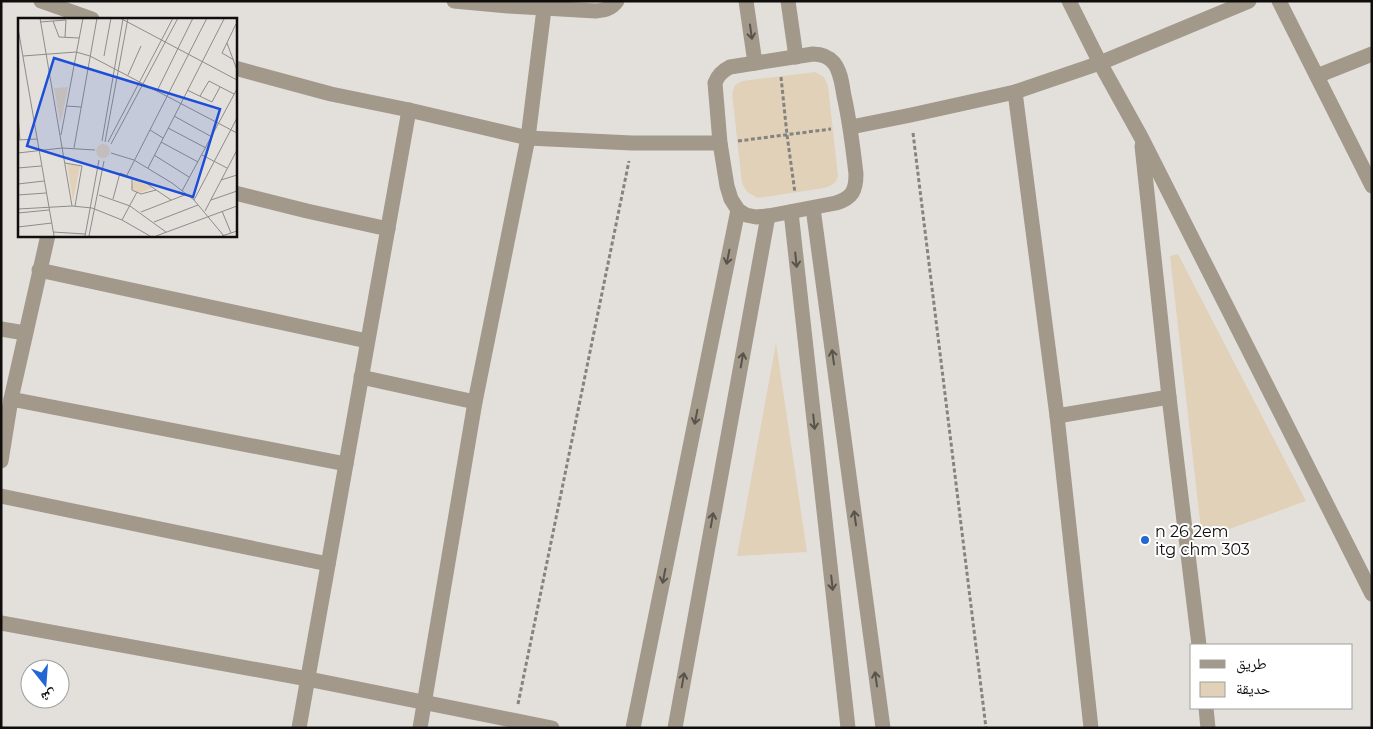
<svg xmlns="http://www.w3.org/2000/svg" width="1373" height="729" font-family="Montserrat,'Noto Naskh Arabic',sans-serif">
<rect width="100%" height="100%" fill="#e3e0dc"/>
<g fill="#e1d1b9">
<path d="M815,72L824,77L828,86L838,176C836,184 831,186 824,188L758,198L747,192L742,184L732,93L735,85L742,81Z"/>
<polygon points="1178,254 1306,501 1202,539 1170,256"/>
<polygon points="776,343 807,552 737,556"/>
</g>
<g fill="none" stroke-linecap="round" stroke-linejoin="round">
<g stroke="#858380" stroke-width="3" stroke-dasharray="4 2.5" stroke-linecap="butt">
<polyline points="781,77 787,135 795,193"/>
<polyline points="913,133 986,728"/>
<polyline points="738,141 831,129"/>
<polyline points="518,704 629,161"/>
</g>
<g stroke="#a2998b" stroke-width="15">
<polyline points="41,1 92,19"/>
<path d="M454,1L508,6L596,11C605,10 611,9 617,1"/>
<polyline points="746,1 755,63"/>
<polyline points="788,1 796,57"/>
<polyline points="1069,1 1100,63 1141,137 1372,594"/>
<polyline points="1279,1 1372,186"/>
<path d="M813,54C821,54 828,56 834,63C841,72 842,85 844,96C850,122 853,148 856,174C856,191 852,198 836,203L768,216L756,217L746,215L738,210L731,199L727,186L720,143L715,83C718,75 722,71 730,67Z"/>
<polyline points="235,68 331,94 409,110 528,138 632,143 720,143"/>
<polyline points="1317,76 1372,54"/>
<polyline points="1015,92 1057,416 1091,728"/>
<polyline points="851,127 911,115 1015,92 1100,63 1249,1"/>
<polyline points="1142,146 1169,397 1199,645"/>
<polyline points="235,193 307,211 388,229"/>
<polyline points="813,208 883,728"/>
<polyline points="791,212 848,728"/>
<polyline points="39,270 367,341"/>
<polyline points="1,329 25,333"/>
<polyline points="361,377 475,402"/>
<polyline points="11,399 346,464"/>
<polyline points="1057,416 1169,397"/>
<polyline points="1,461 11,399 48,235"/>
<polyline points="1,496 328,564"/>
<polyline points="1,623 308,679 552,728"/>
<polyline points="1206,708 1208,728"/>
<polyline points="299,728 409,110"/>
<polyline points="420,728 475,402 528,138 544,9"/>
<polyline points="633,728 738,210"/>
<polyline points="675,728 768,216"/>
</g>
</g>
<defs><path id="oneway-shaft" d="M-6 0H5M1.5-3L5.5 0L1.5 3" fill="none" stroke-width="1.6" stroke-linecap="round" stroke-linejoin="round" transform="scale(1.25)"/></defs>
<g stroke="#58544c">
<use href="#oneway-shaft" transform="translate(751 32) rotate(82)"/>
<use href="#oneway-shaft" transform="translate(728 257) rotate(101)"/>
<use href="#oneway-shaft" transform="translate(796 260) rotate(84)"/>
<use href="#oneway-shaft" transform="translate(833 357) rotate(-98)"/>
<use href="#oneway-shaft" transform="translate(742 360) rotate(-80)"/>
<use href="#oneway-shaft" transform="translate(696 417) rotate(101)"/>
<use href="#oneway-shaft" transform="translate(814 422) rotate(84)"/>
<use href="#oneway-shaft" transform="translate(855 518) rotate(-98)"/>
<use href="#oneway-shaft" transform="translate(712 520) rotate(-80)"/>
<use href="#oneway-shaft" transform="translate(664 576) rotate(101)"/>
<use href="#oneway-shaft" transform="translate(832 583) rotate(84)"/>
<use href="#oneway-shaft" transform="translate(876 679) rotate(-98)"/>
<use href="#oneway-shaft" transform="translate(683 680) rotate(-80)"/>
</g>
<circle fill="#2267d3" stroke="#fff" stroke-width="2" cx="1145" cy="540" r="5"/>
<g text-anchor="middle" dominant-baseline="central" stroke-width="4" stroke-linejoin="round" paint-order="stroke">
<g font-size="16" fill="#0f0e0c" stroke="#fff" text-anchor="start">
<text x="1155" y="531">n 26 2em<tspan x="1155" dy="18">itg chm 303</tspan></text>
</g>
</g>
<g transform="translate(18 18)">
<rect width="219" height="219" fill="#e3e0dc"/>
<path d="M50,69L43,104H42L36,70ZM78 133a7 7 0 1 1 14 0a7 7 0 1 1-14 0ZM49,146L62,148L55,183ZM116,161L133,169L134,170L122,175L113,170Z" fill="#e1d1b9"/>
<path fill="none" stroke="#8e8c89" stroke-width="1" d="M22,0L54,188M102,0L219,62M35,3L41,19L61,20M22,4L48,2L47,19M0,10L36,218M209,25L219,52M5,38L58,34L72,38L219,115M86,38L93,0M216,42L204,35L218,6M110,57L123,28M169,72L194,84L202,69M139,73L175,0M182,78L191,63L216,76M48,88L63,89M0,98L2,122M156,98L194,119M150,110L188,130M132,112L145,120M43,117L65,0M0,122L19,121M84,123L105,1M87,124L110,0M90,124L155,0M143,124L180,144M93,126L160,0M56,130L79,0M0,135L44,130L77,132M93,135L116,142L154,165L176,182L206,218M136,137L171,159M184,137L209,150M47,145L64,148L57,188M0,150L23,148M130,150L206,1M109,157L189,0M114,159V172L123,176L138,172M203,162L219,157M0,166L26,163M164,173L219,71M0,177L28,175M81,177L112,188L148,214M95,181L102,155L128,165L153,182M176,182L219,100M193,182L219,173M0,191L54,188L74,190L104,202L132,218M187,193L219,132M204,193L213,215M123,194L169,176M0,195L31,192M104,202L119,174M136,204L180,187M0,209L34,205M35,214L67,216M67,218L81,142M71,218L86,143M138,218L219,188M204,218L219,213"/>
<path fill="#1d4ed8" fill-opacity="0.15" stroke="#1d4ed8" stroke-width="2.5" d="M36,40L202,91L175,179L9,128Z"/>
<rect width="219" height="219" fill="none" stroke="#0f0e0c" stroke-width="2.5"/>
</g>
<rect width="1373" height="729" fill="none" stroke="#0f0e0c" stroke-width="5"/>
<rect x="1190" y="644" width="162" height="65" fill="#ffffff" stroke="#9f9f9e"/>
<rect x="1200" y="660" width="25" height="8" fill="#a2998b" stroke="#9f9f9e"/>
<text x="1236" y="669" font-size="15" fill="#0f0e0c">طريق</text>
<rect x="1200" y="682" width="25" height="15" fill="#e1d1b9" stroke="#9f9f9e"/>
<text x="1236" y="694" font-size="15" fill="#0f0e0c">حديقة</text>
<g transform="translate(45 684) rotate(163)"><circle r="24" fill="#ffffff" stroke="#9f9f9e"/>
<path d="M0-4L9 19L0 12L-9 19Z" fill="#2267d3"/>
<text y="-8" font-size="14" font-weight="bold" text-anchor="middle" fill="#0f0e0c">ش</text>
</g>
</svg>
